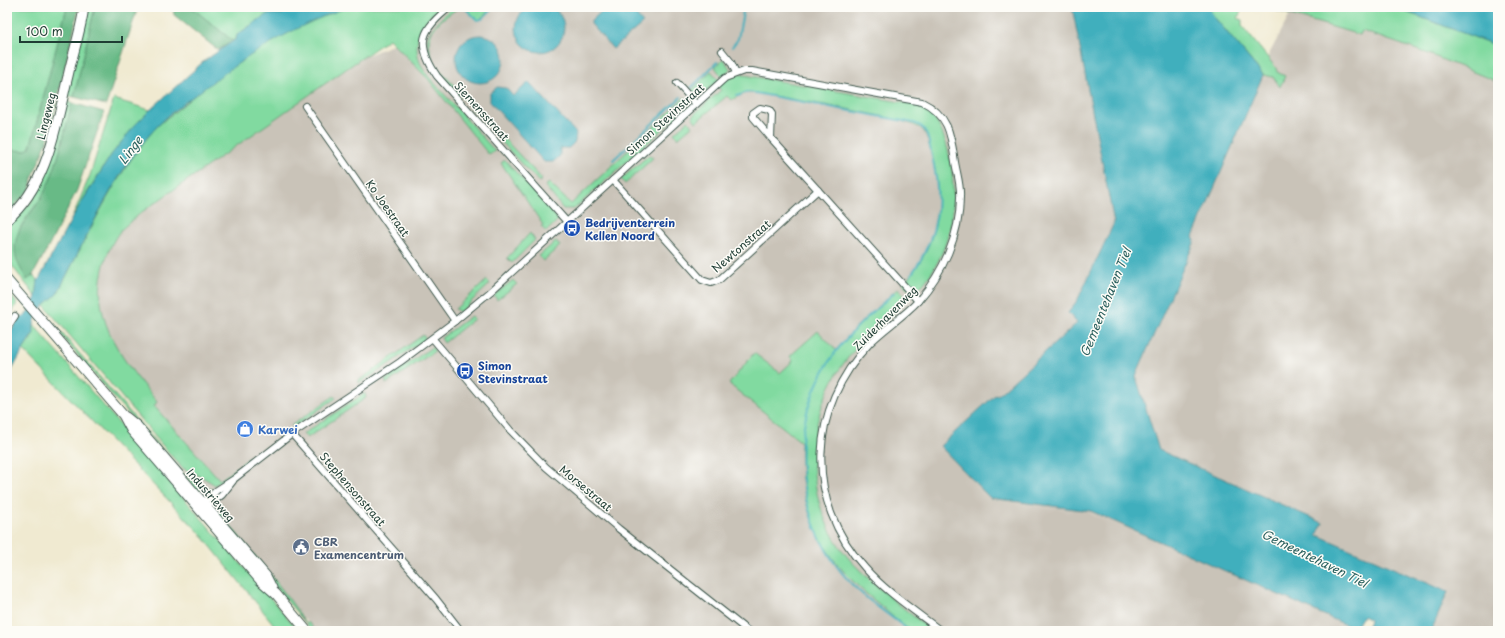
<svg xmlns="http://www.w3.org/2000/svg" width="1505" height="638" font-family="'Playpen Sans',sans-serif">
<rect width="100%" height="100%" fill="#fdfcf7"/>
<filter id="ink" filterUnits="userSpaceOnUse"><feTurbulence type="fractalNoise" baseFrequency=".025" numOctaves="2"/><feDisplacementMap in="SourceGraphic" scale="8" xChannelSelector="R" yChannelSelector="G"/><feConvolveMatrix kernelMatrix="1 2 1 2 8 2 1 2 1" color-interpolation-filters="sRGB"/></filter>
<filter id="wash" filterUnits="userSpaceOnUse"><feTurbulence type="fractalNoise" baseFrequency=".012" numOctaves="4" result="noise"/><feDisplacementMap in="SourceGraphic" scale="16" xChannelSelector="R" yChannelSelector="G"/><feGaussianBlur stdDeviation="0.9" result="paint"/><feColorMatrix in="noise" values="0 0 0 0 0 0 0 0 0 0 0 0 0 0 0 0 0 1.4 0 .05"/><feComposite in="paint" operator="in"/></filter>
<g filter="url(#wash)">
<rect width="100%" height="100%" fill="#f0ead1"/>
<g fill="#c9c3b8">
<polygon points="439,7 1093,7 1120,218 1094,505 1373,631 314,631 64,326 119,227 334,68 390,46"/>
<polygon points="1294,7 1498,72 1498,631 1428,631 1309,541 1156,454 1132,376 1256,79"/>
</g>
<g fill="#81daa0" stroke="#508c6a">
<polygon points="7,7 67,7 31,144 28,150 20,151 7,149"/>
<polygon points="86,7 95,7 74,97 65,95"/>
<polygon points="191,7 295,7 282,14 267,14 237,35 236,39 233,41"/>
<path d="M348,7H441C417,24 408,51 428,76L495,151L489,155L428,79L389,39L142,212C135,218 127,224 121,230C112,241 106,256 103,269C90,322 126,364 157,402L154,406L220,480L249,458L250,461L215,485L204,478L184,469L174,459L44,305L57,294C86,239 112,180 152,132C161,122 172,114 182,106C230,64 287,25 348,7Z"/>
<path d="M453,7H460C435,23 420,35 436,66L542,179L540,182L526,169L435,68C419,36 429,31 451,8Z"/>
<polygon points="465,7 493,7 478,21"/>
<polygon points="1208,7 1249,7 1247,10 1242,9 1238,18 1242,20 1242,26 1276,68 1277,72 1285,76 1280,87 1273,77 1263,75 1215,18"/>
<polygon points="1264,7 1393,7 1498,46 1498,82 1426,53 1362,31 1360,35"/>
<polygon points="724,59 730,69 722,77 715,67"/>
<polygon points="711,71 719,80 698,98 690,92"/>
<path d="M738,74L918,105C953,120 958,195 950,228C945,251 934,273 918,290L908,289L903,283C938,249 944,201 932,156C929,147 928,137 923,130C910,117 782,98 756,93H746L731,100L727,96L696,122L692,116L721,90L716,85Z"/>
<polygon points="685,97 691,104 574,209 563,209 545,186 549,183 571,204"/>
<path d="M114,99L150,110C118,141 95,179 72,218L90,175Z"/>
<path d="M64,101L72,103C64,133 59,163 45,191C40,202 18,225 18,235C18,249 24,266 27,280L33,275L38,281L36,297L9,262L7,256V227L34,199L33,192Z"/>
<polygon points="688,121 692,126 678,138 674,133"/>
<polygon points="649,155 653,158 625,184 621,179"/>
<polygon points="505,160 554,214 558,220 546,232 541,226 543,225 501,163"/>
<polygon points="530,233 535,240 512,263 507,258"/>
<polygon points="556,241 560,246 543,261 539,256"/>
<polygon points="487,280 490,284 460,312 455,309"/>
<polygon points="513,280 517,284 497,300 494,295"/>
<path d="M898,288L903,295L904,304C884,323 860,341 844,363C801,422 803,509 852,562C876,588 905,609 932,631C926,631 920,632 914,631C906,630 887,611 880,605C823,560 798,516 801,442L729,384L754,353L780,373L793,361L790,356L818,331L836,350L855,328Z"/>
<polygon points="7,290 17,303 9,319 7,319 7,310 9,310 13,300 7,294"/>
<polygon points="471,316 474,319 444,343 441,338"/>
<polygon points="33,324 299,631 279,631 200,533 23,350 31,339"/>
<polygon points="54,324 178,468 189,479 213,490 205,491 195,488 116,400 52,325"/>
<path d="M423,335L426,339C403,353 383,370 359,383L358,381Z"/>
<polygon points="432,347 435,351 386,384 385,380"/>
<polygon points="365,393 366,398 307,438 303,434"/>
<polygon points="334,396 336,398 293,428 292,425"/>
<path d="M220,502C225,508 224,518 229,524C255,557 283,587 306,624L308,622L316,631H312C280,593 249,554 218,515Z"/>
</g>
<g fill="#68ba86" stroke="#447c5d">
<polygon points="67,7 79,7 48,139 32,179 30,190 7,214 7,149 24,151 30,148"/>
<polygon points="95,7 138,7 106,105 74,97"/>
<polygon points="173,7 191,7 233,41 218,50 174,15"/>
<path d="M72,103L104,112L77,190L50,244L33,275L27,280C21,269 14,259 15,246C17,224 36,210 45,191C59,163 64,133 72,103Z"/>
</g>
<g fill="#40afbd" stroke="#307678">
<circle cx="540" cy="28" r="24"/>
<path d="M295,7H348C294,26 247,55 202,90C185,102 167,115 153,131C113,175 85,241 57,294C44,305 32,315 34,333L27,343L7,379V338L18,319L26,315L36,297L38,281L72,218L111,155L135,125L150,110L204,61L236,39L237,35L267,14H282Z"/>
<polygon points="606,7 629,7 643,23 613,49 591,24 591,21"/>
<polygon points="1072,7 1208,7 1215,18 1263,75 1193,237 1195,241 1137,373 1136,377 1159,450 1323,523 1317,535 1322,537 1448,592 1432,629 1435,631 1366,631 1370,620 1363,616 1355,629 1091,511 990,498 940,446 996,394 998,395 1077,323 1068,313 1078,299 1114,223"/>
<polygon points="1393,7 1498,7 1498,46"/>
<circle cx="480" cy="59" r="24"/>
<polygon points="529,82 576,133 575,142 569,148 560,148 560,156 553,162 544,162 490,102 490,93 497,87 506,88 513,96"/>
</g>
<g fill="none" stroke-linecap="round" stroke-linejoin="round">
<g stroke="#40afbd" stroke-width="2">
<polyline points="464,7 477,20 482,19 494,7"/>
<polyline points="732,47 738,39 744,7"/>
<polyline points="691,88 717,62"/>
<path d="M736,95L738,96L747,92L755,93L914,123C928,127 928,139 931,152C943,201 940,233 911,275"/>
<polyline points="613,160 681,97"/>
<path d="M894,293C867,317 840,340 823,372C787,438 797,522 847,579C864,599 889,614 909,631"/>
</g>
</g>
</g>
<g filter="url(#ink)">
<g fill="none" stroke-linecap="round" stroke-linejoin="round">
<g stroke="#3e574c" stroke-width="8">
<g id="street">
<path d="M450,7C421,30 415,43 437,76L567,222"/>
<polyline points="722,51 731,62 736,73"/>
<polyline points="677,83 696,104"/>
<polyline points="305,106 455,321"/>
<polyline points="771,138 753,117 753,113 760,108 769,110 772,114 771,138 918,301"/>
<polyline points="613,180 702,280 711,283 719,280 818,190"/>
<polyline points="7,328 15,316"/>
<polyline points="433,339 510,430 546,467 619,529 748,631"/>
<polyline points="292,434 436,599 461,631"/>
<path d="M202,504L217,490L234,479L292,434L400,362L455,321L490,292L725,78L744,71H752L922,102C949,115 951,135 955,162C957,174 961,186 960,197C960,235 943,273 918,301C903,317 885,328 870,343C808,408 804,501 865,568C886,592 915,611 941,631"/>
<polyline points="204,509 222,495 233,481"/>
</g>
</g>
<g stroke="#3e574c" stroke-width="11">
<g id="secondary">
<path d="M7,220C48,185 56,125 68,76C73,53 81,30 84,7"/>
<polyline points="7,280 123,415 131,430 145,446 260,580 276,594 307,631"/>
<polyline points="126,417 137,426 266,576 272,588"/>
</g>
</g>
<use href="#street" stroke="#fff" stroke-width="6"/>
<use href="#secondary" stroke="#fff" stroke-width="9"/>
</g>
</g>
<defs>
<g id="bus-disc" transform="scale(0.9)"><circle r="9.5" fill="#1a4fb4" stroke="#fdfcf7"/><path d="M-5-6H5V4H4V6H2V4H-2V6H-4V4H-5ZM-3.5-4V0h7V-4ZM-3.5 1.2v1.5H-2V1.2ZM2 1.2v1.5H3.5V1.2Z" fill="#fff"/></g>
<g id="shop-disc" transform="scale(0.9)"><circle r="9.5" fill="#3f7fe0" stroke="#fdfcf7"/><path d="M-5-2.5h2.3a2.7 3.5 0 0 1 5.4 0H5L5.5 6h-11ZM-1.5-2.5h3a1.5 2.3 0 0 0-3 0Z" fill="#fff"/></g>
<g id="civic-disc" transform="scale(0.9)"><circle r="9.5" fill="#5c6f8a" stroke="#fdfcf7"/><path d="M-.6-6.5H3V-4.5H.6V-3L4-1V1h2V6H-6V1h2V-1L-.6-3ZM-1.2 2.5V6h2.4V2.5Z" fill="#fff"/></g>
</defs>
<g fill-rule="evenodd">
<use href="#bus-disc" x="572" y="228"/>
<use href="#bus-disc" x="465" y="371"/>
<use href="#shop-disc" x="245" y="429"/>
<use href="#civic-disc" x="301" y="547"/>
</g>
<g text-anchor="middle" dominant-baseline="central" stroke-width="3" stroke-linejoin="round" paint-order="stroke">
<g font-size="11" fill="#1f3d34" stroke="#fdfcf7">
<text transform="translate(482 111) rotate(48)">Siemensstraat</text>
<text transform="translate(46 116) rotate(-76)">Lingeweg</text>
<text transform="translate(665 119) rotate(-42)">Simon Stevinstraat</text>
<text transform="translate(388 208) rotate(55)">Ko Joestraat</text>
<text transform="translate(741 246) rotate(-41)">Newtonstraat</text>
<text transform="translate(885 318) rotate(-45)">Zuiderhavenweg</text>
<text transform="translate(586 488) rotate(40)">Morsestraat</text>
<text transform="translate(353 489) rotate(49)">Stephensonstraat</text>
<text transform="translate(211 495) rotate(49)">Industrieweg</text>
</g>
<g font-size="11" font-weight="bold" fill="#164399" stroke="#fdfcf7" text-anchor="start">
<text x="585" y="222">Bedrijventerrein<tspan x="585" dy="13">Kellen Noord</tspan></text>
<text x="478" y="365">Simon<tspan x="478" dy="13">Stevinstraat</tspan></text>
</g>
<g font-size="11" font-weight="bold" fill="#366cbe" stroke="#fdfcf7" text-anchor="start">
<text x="258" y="429">Karwei</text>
</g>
<g font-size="11" font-weight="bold" fill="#4e5e75" stroke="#fdfcf7" text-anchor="start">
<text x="314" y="541">CBR<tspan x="314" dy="13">Examencentrum</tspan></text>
</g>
<g font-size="12" font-style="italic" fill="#295f5d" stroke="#fdfcf7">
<text transform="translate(130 150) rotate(-53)">Linge</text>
<text transform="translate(1105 302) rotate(-68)">Gemeentehaven Tiel</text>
<text transform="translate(1315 558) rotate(26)">Gemeentehaven Tiel</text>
</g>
</g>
<rect width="1505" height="638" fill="none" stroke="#fdfcf7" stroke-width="24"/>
<path d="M20 36v6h102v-6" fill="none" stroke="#1f3d34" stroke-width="2"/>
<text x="26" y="36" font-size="12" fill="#1f3d34" stroke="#fdfcf7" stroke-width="3" paint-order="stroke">100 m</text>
</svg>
